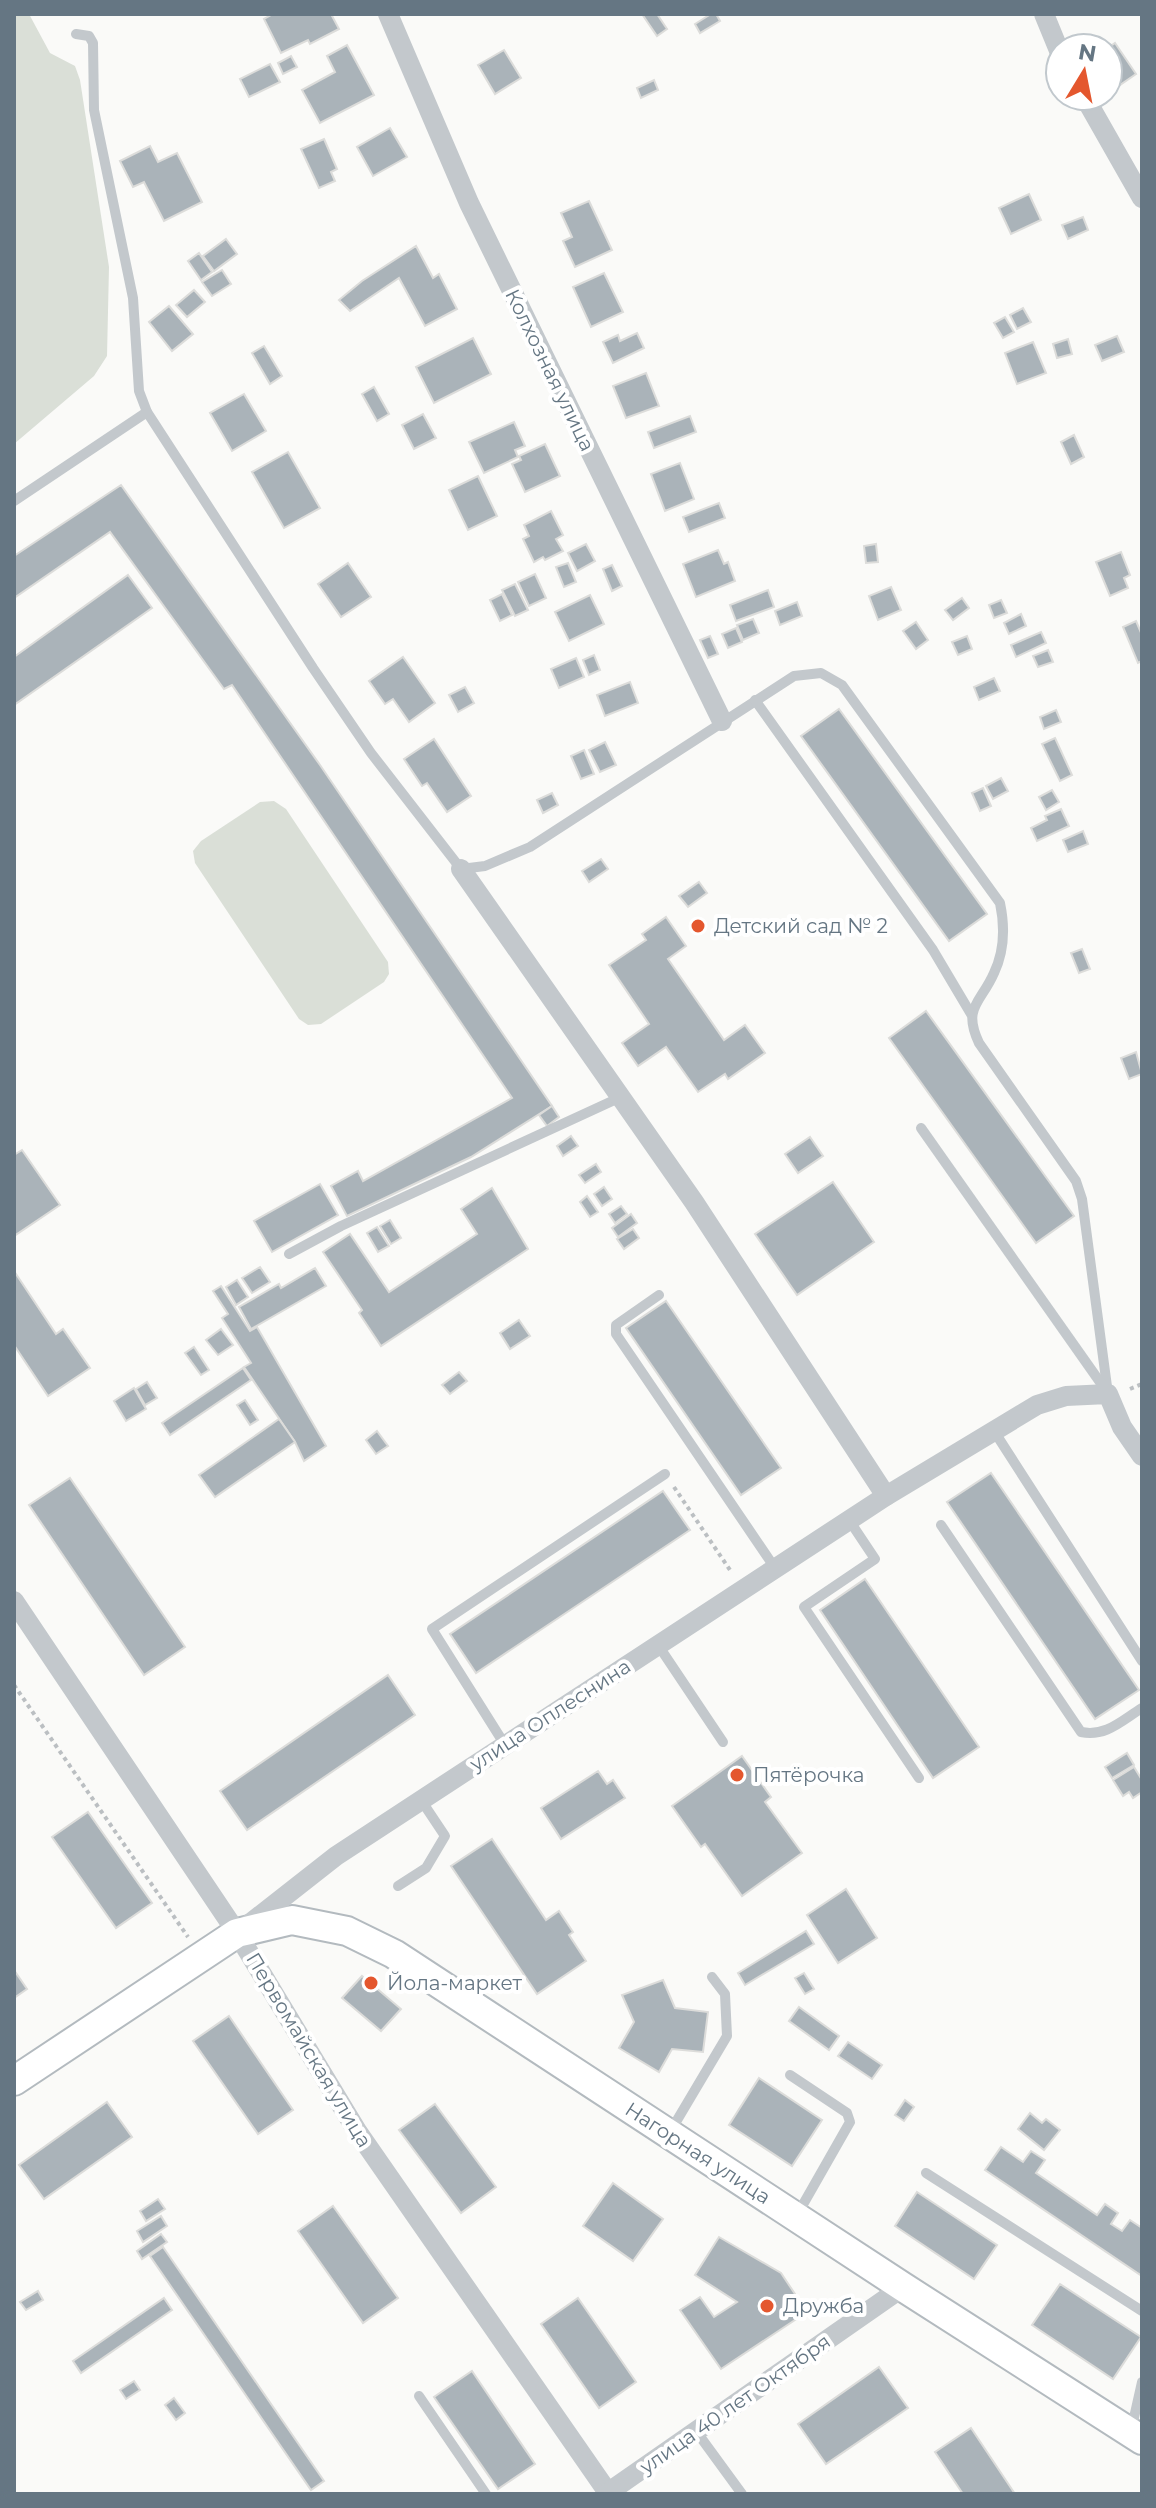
<svg xmlns="http://www.w3.org/2000/svg" width="1156" height="2508" font-family="Montserrat,sans-serif">
<rect width="100%" height="100%" fill="#fafaf8"/>
<g fill="#dadfd7">
<polygon points="14,14 29,14 50,53 75,66 80,80 109,267 107,356 94,376 14,444"/>
<polygon points="274,801 286,809 388,962 389,974 384,982 321,1024 308,1025 299,1019 195,863 193,851 201,841 260,802"/>
</g>
<g fill="#aab3b9" stroke="#dcdcda" stroke-width="2">
<polygon points="273,14 331,14 339,29 310,44 308,40 281,53 264,19"/>
<polygon points="642,14 657,14 667,29 657,36"/>
<polygon points="711,14 716,14 720,21 700,33 695,24"/>
<polygon points="1115,43 1136,74 1117,87 1108,74 1108,48"/>
<polygon points="347,45 374,95 320,123 302,90 335,72 327,56"/>
<polygon points="504,50 521,78 495,94 478,65"/>
<polygon points="291,56 297,67 283,74 278,63"/>
<polygon points="270,64 280,82 249,97 240,79"/>
<polygon points="654,80 658,90 641,98 637,88"/>
<polygon points="390,128 407,157 373,176 357,147"/>
<polygon points="324,139 337,169 331,172 335,181 319,188 301,149"/>
<polygon points="150,146 158,162 177,153 202,202 164,221 144,182 133,187 120,161"/>
<polygon points="1029,194 1041,220 1011,234 999,208"/>
<polygon points="589,201 612,250 575,267 563,241 572,237 561,213"/>
<polygon points="1083,217 1088,230 1068,239 1062,225"/>
<polygon points="226,239 237,254 214,271 203,256"/>
<polygon points="416,246 433,278 439,274 457,309 425,326 399,278 350,311 339,300 362,281"/>
<polygon points="199,253 212,272 201,280 188,261"/>
<polygon points="222,270 231,284 212,296 202,282"/>
<polygon points="604,273 623,312 591,327 573,287"/>
<polygon points="194,290 205,302 187,317 176,305"/>
<polygon points="169,306 193,334 172,351 149,322"/>
<polygon points="1023,308 1031,322 1017,329 1010,315"/>
<polygon points="1005,317 1014,332 1003,338 994,323"/>
<polygon points="637,333 644,348 613,363 603,342 618,335 620,341"/>
<polygon points="1117,336 1124,352 1102,361 1095,345"/>
<polygon points="473,338 491,374 434,403 416,367"/>
<polygon points="1068,339 1072,354 1057,358 1053,344"/>
<polygon points="1033,342 1046,373 1017,384 1005,353"/>
<polygon points="264,346 282,376 270,384 252,353"/>
<polygon points="646,373 659,406 626,418 613,386"/>
<polygon points="374,387 389,414 377,421 362,394"/>
<polygon points="244,394 266,431 232,451 210,413"/>
<polygon points="423,414 436,438 414,449 402,425"/>
<polygon points="690,416 696,432 654,448 648,432"/>
<polygon points="514,422 525,446 515,450 518,457 484,473 469,442"/>
<polygon points="1074,435 1084,457 1071,464 1061,442"/>
<polygon points="545,444 560,476 525,492 512,464 521,460 519,456"/>
<polygon points="288,452 320,508 284,528 252,472"/>
<polygon points="680,463 694,499 665,511 651,474"/>
<polygon points="478,476 497,516 468,530 449,490"/>
<polygon points="121,485 320,765 552,1106 471,1157 347,1216 331,1186 358,1171 363,1181 512,1098 232,685 224,689 110,532 14,598 14,556"/>
<polygon points="719,503 725,518 689,532 683,517"/>
<polygon points="551,511 563,535 556,539 563,551 545,560 543,557 534,562 523,539 529,536 524,525"/>
<polygon points="586,544 595,561 577,571 568,553"/>
<polygon points="876,544 878,562 866,563 864,546"/>
<polygon points="718,550 724,564 728,562 735,581 696,597 683,564"/>
<polygon points="1121,552 1130,575 1124,578 1128,588 1110,596 1096,562"/>
<polygon points="348,563 371,597 341,617 318,584"/>
<polygon points="568,563 576,582 564,587 556,567"/>
<polygon points="612,565 622,586 612,591 603,569"/>
<polygon points="535,574 546,598 529,606 518,582"/>
<polygon points="128,575 152,608 14,705 14,657"/>
<polygon points="515,584 528,610 515,616 502,590"/>
<polygon points="891,587 901,610 878,620 869,596"/>
<polygon points="768,590 774,607 736,621 730,605"/>
<polygon points="502,594 512,615 500,621 490,600"/>
<polygon points="590,595 604,624 569,641 555,612"/>
<polygon points="962,598 969,608 953,620 945,610"/>
<polygon points="1001,600 1007,613 994,618 989,605"/>
<polygon points="797,602 802,616 780,625 775,611"/>
<polygon points="1021,614 1026,626 1009,634 1004,623"/>
<polygon points="753,619 759,633 743,640 737,625"/>
<polygon points="1136,621 1142,635 1142,661 1138,663 1123,627"/>
<polygon points="916,622 928,640 916,649 903,631"/>
<polygon points="736,628 742,642 728,648 722,634"/>
<polygon points="1041,632 1046,643 1016,657 1011,645"/>
<polygon points="710,636 718,654 708,658 700,640"/>
<polygon points="967,636 972,649 958,655 952,642"/>
<polygon points="1048,650 1053,662 1038,667 1033,656"/>
<polygon points="594,655 600,670 589,675 583,660"/>
<polygon points="403,657 435,703 409,722 393,699 385,704 369,681"/>
<polygon points="576,658 584,677 559,688 551,669"/>
<polygon points="994,678 1000,691 979,700 974,687"/>
<polygon points="630,682 638,703 605,716 597,695"/>
<polygon points="465,687 474,703 458,712 449,695"/>
<polygon points="839,709 987,914 949,941 801,736"/>
<polygon points="1056,710 1061,722 1044,729 1040,717"/>
<polygon points="1055,738 1072,775 1060,781 1042,744"/>
<polygon points="434,739 471,796 447,812 427,783 422,786 404,759"/>
<polygon points="605,742 616,765 600,772 589,750"/>
<polygon points="584,750 594,774 581,779 571,756"/>
<polygon points="1001,778 1008,791 993,799 986,786"/>
<polygon points="983,788 991,806 980,811 972,793"/>
<polygon points="1052,790 1059,802 1046,810 1039,797"/>
<polygon points="552,793 558,805 543,813 537,800"/>
<polygon points="1061,809 1069,826 1037,841 1031,828 1047,820 1045,816"/>
<polygon points="1083,831 1088,844 1068,852 1063,840"/>
<polygon points="601,859 608,869 589,882 582,871"/>
<polygon points="699,882 707,893 688,907 679,896"/>
<polygon points="666,917 686,946 668,959 724,1040 745,1025 765,1053 728,1079 725,1074 698,1092 666,1047 638,1066 622,1043 649,1024 609,965 646,940 642,934"/>
<polygon points="1082,949 1090,969 1079,973 1071,953"/>
<polygon points="926,1011 1074,1216 1036,1243 889,1038"/>
<polygon points="1136,1052 1142,1074 1129,1079 1121,1058"/>
<polygon points="552,1106 559,1117 547,1126 539,1115"/>
<polygon points="571,1136 578,1146 563,1156 557,1146"/>
<polygon points="810,1137 823,1156 798,1173 785,1154"/>
<polygon points="22,1150 60,1205 14,1236 14,1155"/>
<polygon points="596,1164 601,1172 585,1183 579,1175"/>
<polygon points="833,1182 874,1242 797,1295 755,1234"/>
<polygon points="320,1184 338,1215 272,1252 254,1221"/>
<polygon points="604,1187 612,1199 602,1206 594,1194"/>
<polygon points="492,1188 528,1249 381,1346 359,1313 362,1310 323,1252 350,1234 389,1292 477,1234 461,1209"/>
<polygon points="587,1196 598,1212 590,1217 580,1202"/>
<polygon points="621,1206 627,1214 615,1223 609,1214"/>
<polygon points="631,1214 637,1223 618,1237 612,1228"/>
<polygon points="390,1220 401,1238 391,1244 380,1226"/>
<polygon points="377,1227 389,1246 378,1252 367,1233"/>
<polygon points="633,1229 639,1238 624,1249 617,1239"/>
<polygon points="260,1267 270,1282 252,1293 242,1278"/>
<polygon points="315,1268 326,1286 251,1329 239,1307 279,1284 281,1288"/>
<polygon points="14,1271 56,1334 63,1329 90,1368 48,1396 14,1345"/>
<polygon points="237,1280 248,1297 236,1305 226,1287"/>
<polygon points="221,1286 250,1331 257,1327 326,1446 304,1461 295,1442 244,1367 251,1363 222,1318 228,1314 213,1291"/>
<polygon points="666,1301 781,1468 741,1495 626,1328"/>
<polygon points="519,1320 530,1336 510,1349 500,1333"/>
<polygon points="221,1329 233,1345 218,1355 206,1340"/>
<polygon points="194,1347 209,1370 201,1375 185,1353"/>
<polygon points="243,1368 251,1380 170,1435 162,1423"/>
<polygon points="459,1372 467,1381 450,1394 442,1385"/>
<polygon points="147,1382 157,1398 145,1405 136,1389"/>
<polygon points="134,1388 146,1409 126,1421 114,1401"/>
<polygon points="245,1400 258,1420 250,1425 237,1405"/>
<polygon points="279,1419 295,1442 215,1497 199,1475"/>
<polygon points="377,1431 388,1446 376,1454 366,1440"/>
<polygon points="991,1473 1139,1690 1095,1719 947,1502"/>
<polygon points="70,1478 185,1647 144,1675 29,1505"/>
<polygon points="663,1491 690,1530 476,1673 450,1634"/>
<polygon points="865,1579 979,1747 933,1778 820,1610"/>
<polygon points="388,1675 415,1715 247,1830 220,1791"/>
<polygon points="1127,1753 1134,1765 1112,1778 1105,1767"/>
<polygon points="742,1756 771,1797 765,1802 802,1853 742,1896 705,1844 701,1847 672,1806"/>
<polygon points="1134,1767 1142,1780 1142,1792 1133,1798 1129,1792 1123,1796 1113,1780"/>
<polygon points="598,1771 607,1784 613,1780 625,1798 561,1839 541,1808"/>
<polygon points="88,1812 152,1903 116,1928 52,1837"/>
<polygon points="492,1839 546,1920 559,1911 573,1932 569,1935 586,1961 537,1994 451,1866"/>
<polygon points="846,1889 877,1938 838,1963 807,1915"/>
<polygon points="806,1931 814,1944 745,1985 738,1973"/>
<polygon points="14,1970 27,1989 14,1998"/>
<polygon points="804,1973 814,1989 805,1994 795,1978"/>
<polygon points="362,1976 401,2009 381,2031 342,1998"/>
<polygon points="663,1980 675,2008 708,2012 703,2052 672,2049 659,2072 619,2048 634,2022 622,1995"/>
<polygon points="799,2007 839,2036 829,2050 789,2021"/>
<polygon points="229,2016 293,2110 258,2134 193,2041"/>
<polygon points="848,2042 882,2065 872,2079 838,2056"/>
<polygon points="759,2078 822,2120 792,2166 729,2125"/>
<polygon points="905,2100 914,2107 904,2121 895,2115"/>
<polygon points="107,2102 132,2137 44,2199 19,2165"/>
<polygon points="435,2104 496,2187 461,2213 399,2130"/>
<polygon points="1030,2113 1042,2123 1046,2119 1060,2130 1044,2150 1018,2129"/>
<polygon points="1001,2147 1023,2162 1031,2151 1045,2160 1036,2173 1097,2215 1105,2204 1118,2213 1111,2224 1122,2231 1130,2220 1142,2228 1142,2276 985,2170"/>
<polygon points="613,2183 663,2219 633,2261 583,2226"/>
<polygon points="917,2192 997,2245 974,2279 895,2226"/>
<polygon points="158,2199 165,2209 146,2221 140,2211"/>
<polygon points="333,2206 398,2298 363,2323 298,2231"/>
<polygon points="161,2216 167,2226 143,2242 137,2231"/>
<polygon points="161,2234 167,2242 142,2259 137,2251"/>
<polygon points="719,2237 781,2273 807,2312 721,2369 680,2310 700,2297 714,2317 737,2302 695,2275"/>
<polygon points="163,2247 324,2481 311,2490 150,2256"/>
<polygon points="1060,2284 1141,2337 1113,2379 1032,2325"/>
<polygon points="38,2291 43,2300 26,2310 20,2302"/>
<polygon points="164,2298 172,2310 81,2373 73,2361"/>
<polygon points="578,2298 636,2382 599,2408 541,2324"/>
<polygon points="879,2367 908,2408 826,2464 798,2424"/>
<polygon points="472,2371 535,2464 498,2489 434,2397"/>
<polygon points="134,2381 140,2390 126,2399 120,2390"/>
<polygon points="174,2398 185,2413 176,2420 165,2405"/>
<polygon points="971,2428 1015,2494 963,2494 935,2452"/>
</g>
<g fill="none" stroke-linecap="round" stroke-linejoin="round">
<g stroke="#b3babf" stroke-width="32">
<polyline id="secondary" points="14,2081 237,1933 292,1920 347,1931 394,1954 903,2287 1142,2440"/>
</g>
<g stroke="#bbbfc2" stroke-width="4" stroke-dasharray="4 4" stroke-linecap="butt">
<polyline points="1130,1389 1142,1384"/>
<polyline points="674,1487 732,1573"/>
<polyline points="14,1685 188,1937"/>
</g>
<g stroke="#c3c8cc" stroke-width="10">
<path d="M76,34L89,36L93,43L94,110L133,298L139,391L147,412L313,668L371,753L461,869L485,866L530,847L794,676L821,673L842,685L1000,903C1005,927 1005,950 994,973C981,1003 962,1007 979,1043L1076,1181L1082,1199L1108,1394"/>
<polyline points="14,501 147,412"/>
<polyline points="755,700 933,950 971,1014"/>
<polyline points="921,1128 1107,1392"/>
<polyline points="289,1254 341,1226 621,1097"/>
<polyline points="659,1295 616,1325 616,1334 775,1568"/>
<polyline points="994,1431 1142,1661"/>
<polyline points="849,1520 875,1559 804,1607 919,1778"/>
<path d="M941,1525L1081,1732C1106,1737 1121,1721 1142,1708"/>
<polyline points="658,1645 723,1742"/>
<polyline points="505,1745 432,1629 665,1474"/>
<polyline points="398,1886 426,1868 445,1836 421,1800"/>
<polyline points="790,2075 847,2113 850,2122 797,2215"/>
<polyline points="670,2132 727,2036 725,1994 712,1977"/>
<polyline points="926,2173 1142,2311"/>
<polyline points="419,2396 486,2494"/>
<polyline points="696,2431 742,2494"/>
<polyline points="1131,2431 1142,2382"/>
</g>
<g stroke="#c3c8cc" stroke-width="20">
<polyline points="388,14 469,203 722,721"/>
<polyline points="1044,14 1060,53"/>
<polyline points="1084,96 1142,198"/>
<polyline points="461,869 694,1202 886,1496"/>
<polyline points="14,1601 237,1933 357,2131 609,2494"/>
<polyline points="243,1929 336,1856 886,1496 1037,1405 1066,1396 1108,1394 1122,1427 1142,1456"/>
<polyline points="606,2494 903,2287"/>
</g>
<use href="#secondary" stroke="#fff" stroke-width="28"/>
</g>
<g fill="#e4572e" stroke="#fff" stroke-width="3">
<circle cx="698" cy="926" r="8"/>
<circle cx="737" cy="1775" r="8"/>
<circle cx="371" cy="1983" r="8"/>
<circle cx="767" cy="2306" r="8"/>
</g>
<g text-anchor="middle" dominant-baseline="central" stroke-width="8" stroke-linejoin="round" paint-order="stroke">
<g font-size="20" fill="#657683" stroke="#fff">
<text transform="translate(550 370) rotate(64)">Колхозная улица</text>
<text transform="translate(550 1715) rotate(-33)">улица Оплеснина</text>
<text transform="translate(309 2050) rotate(59)">Первомайская улица</text>
<text transform="translate(698 2153) rotate(33)">Нагорная улица</text>
<text transform="translate(735 2404) rotate(-35)">улица 40 лет Октября</text>
</g>
<g font-size="20" fill="#657683" stroke="#fff" text-anchor="start">
<text x="714" y="926">Детский сад № 2</text>
<text x="753" y="1775">Пятёрочка</text>
<text x="387" y="1983">Йола-маркет</text>
<text x="783" y="2306">Дружба</text>
</g>
</g>
<rect width="1156" height="2508" fill="none" stroke="#657683" stroke-width="32"/>
<g transform="translate(1084 72) rotate(10)"><circle r="38" fill="#ffffff" stroke="#c1c8cd" stroke-width="2"/>
<path d="M0-6L14 30L0 20L-14 30Z" fill="#e4572e"/>
<text y="-12" font-size="22" font-weight="bold" text-anchor="middle" fill="#657683">N</text>
</g>
</svg>
